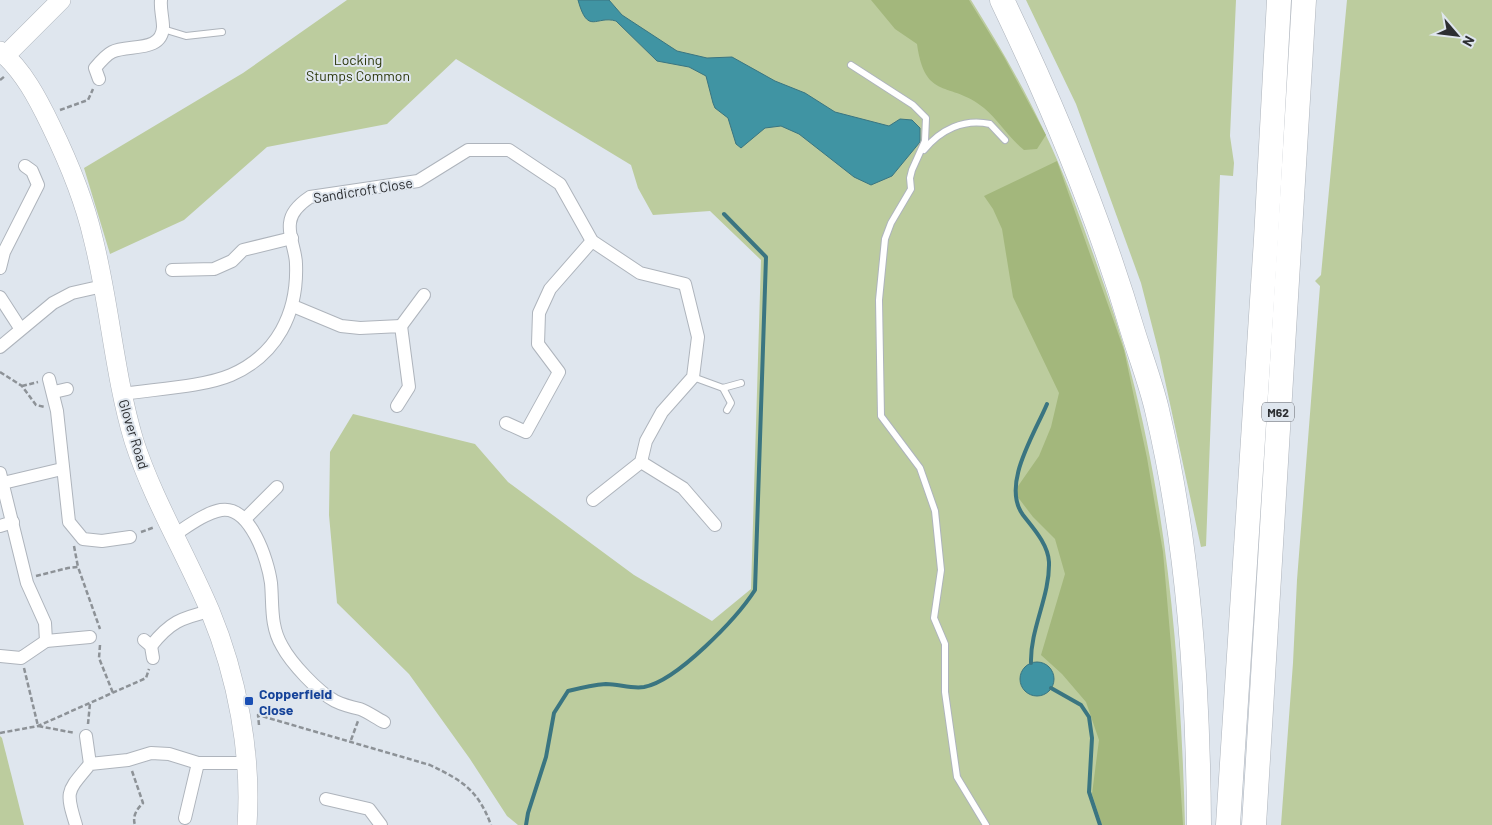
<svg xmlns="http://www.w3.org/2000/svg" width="1492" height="825" font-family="Barlow,sans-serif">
<rect width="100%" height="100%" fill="#dfe6ee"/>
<g fill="#bccc9e">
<path d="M347,0H971C997,42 1022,84 1043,129C1064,172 1080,217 1096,262C1109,299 1122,336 1131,373C1169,519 1181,675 1185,825H518L507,816L470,759L409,674L337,603L329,515L330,452L353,414L475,444L508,482L634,575L712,621L751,589L761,260L710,211L653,215L638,188L631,165L456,59L387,124L267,147L184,220L110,254L84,168L243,73Z"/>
<polygon points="1026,0 1236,0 1230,136 1234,163 1233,176 1220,175 1206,546 1201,547 1159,353 1141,283 1076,104"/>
<polygon points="1347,0 1492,0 1492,825 1281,825 1293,663 1297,580 1320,286 1315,281 1321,275"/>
<polygon points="0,736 2,738 24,825 0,825"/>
</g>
<g fill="#a3b77c">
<path d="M871,0H969L1004,57L1046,135L1037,149L1024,150C1009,138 999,121 984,108C950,80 925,102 917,44L895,29Z"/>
<polygon points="1057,161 1124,350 1147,458 1163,552 1172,657 1183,825 1102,825 1092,794 1099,740 1086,702 1062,674 1041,655 1065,574 1055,539 1033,517 1014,492 1039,456 1051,427 1059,393 1013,297 1002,229 993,209 984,196"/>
</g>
<g fill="#4094a3" stroke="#3a7581">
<path d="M578,0H609L622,15L677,51L707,58L732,57L775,81L805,93L835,112L889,126L900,119L912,120L920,128V142L892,176L871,185L854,177L799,134L781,126L765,128L741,148L736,144L728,118L715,108L713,103L706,76L689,67L657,61L616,21C596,15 588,36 578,0Z"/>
<circle cx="1037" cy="679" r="17"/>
</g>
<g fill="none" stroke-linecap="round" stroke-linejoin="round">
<g stroke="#3a7581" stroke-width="4">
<path d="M1031,663C1030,629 1050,596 1049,562C1048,544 1033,528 1023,515C1001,485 1034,435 1047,404"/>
<polyline points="1051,688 1081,705 1089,717 1092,738 1089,792 1100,825"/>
<path d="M526,825L528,813L546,757L554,713L568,691C580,688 593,685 606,684C619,684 631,689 644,687C677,681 737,618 755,590L766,257L724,214"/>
</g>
<g stroke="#aeb4bc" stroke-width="8">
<g id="lane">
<polyline points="163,29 186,36 222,32"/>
<polyline points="851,65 913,105 926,118 925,141 912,170 910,178 911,189 891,223 885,239 879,300 881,416 920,468 935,511 941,570 934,618 945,644 945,692 957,777 986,825"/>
<path d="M924,150C940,130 964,118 990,124L1005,140"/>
<polyline points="693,377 723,388 741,383"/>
<polyline points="723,388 731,403 727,410"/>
</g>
</g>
<g stroke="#aeb4bc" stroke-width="14">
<g id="street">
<path d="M99,79L95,68C100,62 106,55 112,52C128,44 162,53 163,27C163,18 160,9 161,0"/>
<polyline points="0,268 4,252 38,185 32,171 25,166"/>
<polyline points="172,270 214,269 232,261 243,250 292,238"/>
<polyline points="0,297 20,328"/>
<polyline points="293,306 341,326 360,328 401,326 409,387 397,406"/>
<polyline points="401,326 424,295"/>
<polyline points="0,347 53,303 72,293 103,286"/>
<polyline points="49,379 57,411 69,522 83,539 102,541 130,537"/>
<polyline points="54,392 67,389"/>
<path d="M122,394C154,389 203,387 231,375C277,355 298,313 296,264C296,251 288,236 290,223C291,211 301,203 310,197L418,181L468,150H509L560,184L592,241L640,273L685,284L698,337L693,377L662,412L646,441L641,462L593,500"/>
<polyline points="506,423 526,432 559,372 538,344 539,313 550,289 592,241"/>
<polyline points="641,462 683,488 715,525"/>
<polyline points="0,473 27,583 45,623 46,641 21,658 0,656"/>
<polyline points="3,483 62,469"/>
<polyline points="245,519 277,487"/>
<polyline points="0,526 13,522"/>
<path d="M174,535C188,526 205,513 221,510C250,505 268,560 271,583C273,604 270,626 282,646C291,663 318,692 335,701C343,705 351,707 360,709C368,712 376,718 384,722"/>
<polyline points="144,640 151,646 153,658"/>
<polyline points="46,641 90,637"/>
<path d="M151,646C170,622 181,618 210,611"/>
<polyline points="86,736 90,764"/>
<polyline points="326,799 369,809 381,825"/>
<polyline points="185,818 198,763"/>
<path d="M76,825C65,790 67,792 90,764L128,760L151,753L169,754L198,763H246"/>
</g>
</g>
<g stroke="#aeb4bc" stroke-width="20">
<g id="secondary">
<path d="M0,51C23,70 38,99 51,126C68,161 84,199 93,238C110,305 114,374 134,441C153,500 186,554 210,611C237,676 252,754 247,825"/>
<polyline points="5,56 61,0"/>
</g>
</g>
<g stroke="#aeb4bc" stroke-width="25">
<g id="highway">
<path d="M1002,0C1054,108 1099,217 1133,332C1141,358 1151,384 1157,410C1189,546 1198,686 1199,825"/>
<polyline points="1228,825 1266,239 1279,0"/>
<polyline points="1254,825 1304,0"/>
</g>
</g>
<g stroke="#8d9297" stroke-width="2.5" stroke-dasharray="5 2.5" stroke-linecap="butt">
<polyline points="0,80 5,76"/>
<polyline points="60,110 88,100 93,89"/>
<polyline points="0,372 22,386 36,405 45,407"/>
<polyline points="22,386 38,382"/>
<polyline points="141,532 155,527"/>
<polyline points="74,546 78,567"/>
<polyline points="36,576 68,568 78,567 100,629"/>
<polyline points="100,645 99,658 113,693"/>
<polyline points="24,668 38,726 75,733"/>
<polyline points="88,724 90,703"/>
<path d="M259,725L258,715L430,765C463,781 478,790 491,825"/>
<polyline points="0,733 38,726 146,678 149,669"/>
<polyline points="351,740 358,721"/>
<path d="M132,771L143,803C137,809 132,816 135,825"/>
</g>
<use href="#lane" stroke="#fff" stroke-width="6"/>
<use href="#street" stroke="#fff" stroke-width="12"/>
<use href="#secondary" stroke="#fff" stroke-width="19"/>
<use href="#highway" stroke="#fff" stroke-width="24"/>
</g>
<rect fill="#1a4fb4" stroke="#dfe6ee" stroke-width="2" x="244" y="696" width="10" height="10" rx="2.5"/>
<g text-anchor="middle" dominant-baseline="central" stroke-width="4" stroke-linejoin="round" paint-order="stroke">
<rect fill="#dfe6ee" stroke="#62656a" stroke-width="1" x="1262" y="402.5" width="32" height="19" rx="4"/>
<g font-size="12" font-weight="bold" fill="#2c2e31">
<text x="1278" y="412">M62</text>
</g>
<g font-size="14" fill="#2c380b" stroke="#dfe6ee">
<text x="358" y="59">Locking<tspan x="358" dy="16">Stumps Common</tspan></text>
</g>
<g font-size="14" fill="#2c2e31" stroke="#dfe6ee">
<text transform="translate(363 190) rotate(-9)">Sandicroft Close</text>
<text transform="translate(134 434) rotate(73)">Glover Road</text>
</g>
<g font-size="14" font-weight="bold" fill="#164399" stroke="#dfe6ee" text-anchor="start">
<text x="259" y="693">Copperfield<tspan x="259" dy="16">Close</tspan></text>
</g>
</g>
<g transform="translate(1457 35) rotate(118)" stroke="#dfe6ee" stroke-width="4" paint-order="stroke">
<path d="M0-4L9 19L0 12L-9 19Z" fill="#2c2e31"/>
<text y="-8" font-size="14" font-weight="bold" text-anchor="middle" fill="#2c2e31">N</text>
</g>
</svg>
